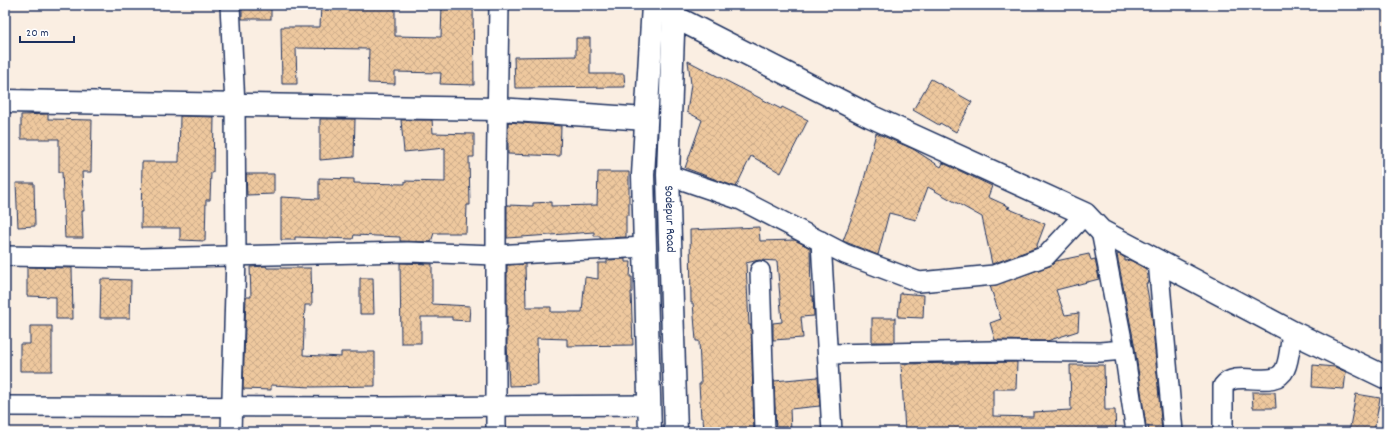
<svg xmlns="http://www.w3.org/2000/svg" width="1392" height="437" font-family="Dekko,sans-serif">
<defs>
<pattern id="building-cross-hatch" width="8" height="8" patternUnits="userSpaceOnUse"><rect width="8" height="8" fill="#eec89e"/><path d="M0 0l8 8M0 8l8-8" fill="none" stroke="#ccac8a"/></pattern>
</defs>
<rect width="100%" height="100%" fill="#faeee2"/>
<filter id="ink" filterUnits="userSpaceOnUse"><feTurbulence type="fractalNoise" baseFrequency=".025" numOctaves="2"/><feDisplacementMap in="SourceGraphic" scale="8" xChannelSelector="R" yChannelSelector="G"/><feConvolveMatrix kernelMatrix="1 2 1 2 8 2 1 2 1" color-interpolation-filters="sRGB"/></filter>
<g filter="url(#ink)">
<g fill="url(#building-cross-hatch)" stroke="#1b2f5e">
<rect x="242" y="5" width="29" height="14"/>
<polygon points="321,5 395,5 395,36 441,37 442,5 473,5 474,85 440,84 441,73 395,72 395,84 368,83 369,49 296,48 297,84 282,84 281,27 320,27"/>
<polygon points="576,38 590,38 590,74 624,74 625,87 515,88 514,57 576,56"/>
<polygon points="688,61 781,109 782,107 808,120 781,173 751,156 736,187 685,168 702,120 687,112 691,84"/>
<polygon points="931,79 972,102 956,132 940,123 939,125 913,110"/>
<polygon points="48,114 48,119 92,120 91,172 82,172 84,211 82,211 83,238 65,238 62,172 59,172 59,139 21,139 21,115"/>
<polygon points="180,116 214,117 213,172 211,172 210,200 206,200 205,241 180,240 180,228 141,228 142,162 179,162"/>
<polygon points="320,119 355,119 354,157 320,160"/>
<polygon points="401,120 432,120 433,133 474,134 474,157 469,157 470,205 467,205 466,233 434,233 431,242 400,241 400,237 354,235 353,239 295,237 295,240 281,240 281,197 319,199 319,178 354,179 354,183 405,184 405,181 445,182 445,148 404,152"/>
<polygon points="508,122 561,126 560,156 508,154"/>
<polygon points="876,133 913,149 941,167 943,163 992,186 988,197 1010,207 1007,208 1045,224 1036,248 992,264 982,217 928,187 916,220 889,213 878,255 843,241 860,195"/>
<polygon points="598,172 629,172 629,215 626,215 626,237 600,238 600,236 594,236 594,232 507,238 507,205 533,206 533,203 551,202 551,206 597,205"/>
<polygon points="246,174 274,174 274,194 247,195"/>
<polygon points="16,183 34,183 35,226 18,227"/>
<polygon points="759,227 760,241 795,240 810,248 811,296 813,296 814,316 801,317 803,338 773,340 773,323 782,322 777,261 759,260 746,263 749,325 751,325 754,432 704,432 703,418 701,418 699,384 701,384 699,341 696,341 693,303 691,303 690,230"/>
<polygon points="1089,254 1091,260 1095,259 1099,279 1056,290 1065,315 1079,313 1078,331 1047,341 995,340 990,323 1001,319 990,286 1050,266 1056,261"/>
<polygon points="1119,254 1125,258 1125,261 1130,260 1146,269 1148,283 1146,283 1152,317 1162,432 1149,432 1148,425 1146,426 1135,348 1117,255"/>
<polygon points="625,259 625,262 631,262 630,277 632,277 632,292 631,292 633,345 567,346 567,339 537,338 538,385 509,386 507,343 507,265 525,264 526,307 551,307 551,312 582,312 585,277 598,279 598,263 607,263 607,260"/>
<polygon points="400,263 432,264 432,304 470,306 469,321 452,320 452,317 421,317 421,343 401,343"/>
<polygon points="266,266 267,268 311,268 312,305 305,305 303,355 341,357 341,352 375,352 375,386 312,387 271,385 271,390 243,389 246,297 251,297 250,267"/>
<polygon points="27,267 72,268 73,319 56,319 56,297 27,296"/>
<polygon points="360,278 373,278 374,314 360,314"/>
<polygon points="101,279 131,280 130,318 100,318"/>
<polygon points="900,293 924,295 923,318 898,317"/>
<rect x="872" y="318" width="23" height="24"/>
<polygon points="30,326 52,326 52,371 20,371 20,344 30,344"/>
<polygon points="1017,362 1016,389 993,389 993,416 1033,417 1033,412 1071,410 1070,365 1104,365 1105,410 1115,410 1116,432 905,432 901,364"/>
<polygon points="1313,365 1335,367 1346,372 1344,389 1312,387"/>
<polygon points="818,377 820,406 790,409 791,432 776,432 774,381"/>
<polygon points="1252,392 1275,392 1276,408 1253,408"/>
<polygon points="1356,394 1380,398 1374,432 1349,432"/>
</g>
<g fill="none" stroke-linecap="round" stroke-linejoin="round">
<g stroke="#1b2f5e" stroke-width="22">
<g id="street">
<polyline points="230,5 235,105 236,256 231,432"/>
<polyline points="668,175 741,200 845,254 919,282 994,275 1046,256 1085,214"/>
<polyline points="1101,231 1124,350 1136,432"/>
<polyline points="821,241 832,432"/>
<polyline points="5,256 142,258 408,252 496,255 645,247"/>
<polyline points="1158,261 1173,432"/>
<polyline points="760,271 765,432"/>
<polyline points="828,354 991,351 1100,352 1124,350"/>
<polyline points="5,406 388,407 649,405"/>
<polyline points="496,432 496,193 499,5"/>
<path d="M1223,432V386C1236,368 1275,391 1285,369C1290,359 1290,343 1292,332"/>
</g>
</g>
<g stroke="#1b2f5e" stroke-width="25">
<g id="secondary">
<polyline points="659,7 675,17 870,116 1085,214 1101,231 1292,332 1387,378"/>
<polyline points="5,101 498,109 646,119"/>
</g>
</g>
<g stroke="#1b2f5e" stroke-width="25">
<g id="primary">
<path id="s1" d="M674,5L668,175L676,432"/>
<polyline points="650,432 643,175 653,5"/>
</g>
</g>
<use href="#street" stroke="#fff" stroke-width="19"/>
<use href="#secondary" stroke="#fff" stroke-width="22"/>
<use href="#primary" stroke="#fff" stroke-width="22"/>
</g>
</g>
<g text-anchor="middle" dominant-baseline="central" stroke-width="4" stroke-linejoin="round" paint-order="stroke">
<g font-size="13" fill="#1b2f5e" stroke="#fff">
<text stroke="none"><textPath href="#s1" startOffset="214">Sodepur Road</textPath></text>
</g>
</g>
<rect width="1392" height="437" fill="none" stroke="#fff" stroke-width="20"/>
<rect x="10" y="10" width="1372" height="417" fill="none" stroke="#1b2f5e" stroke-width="1.5" filter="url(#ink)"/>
<path d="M20 36v6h54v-6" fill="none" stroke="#1b2f5e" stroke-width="2"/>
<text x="26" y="36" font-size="12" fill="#1b2f5e" stroke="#ffffff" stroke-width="3" paint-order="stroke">20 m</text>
</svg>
